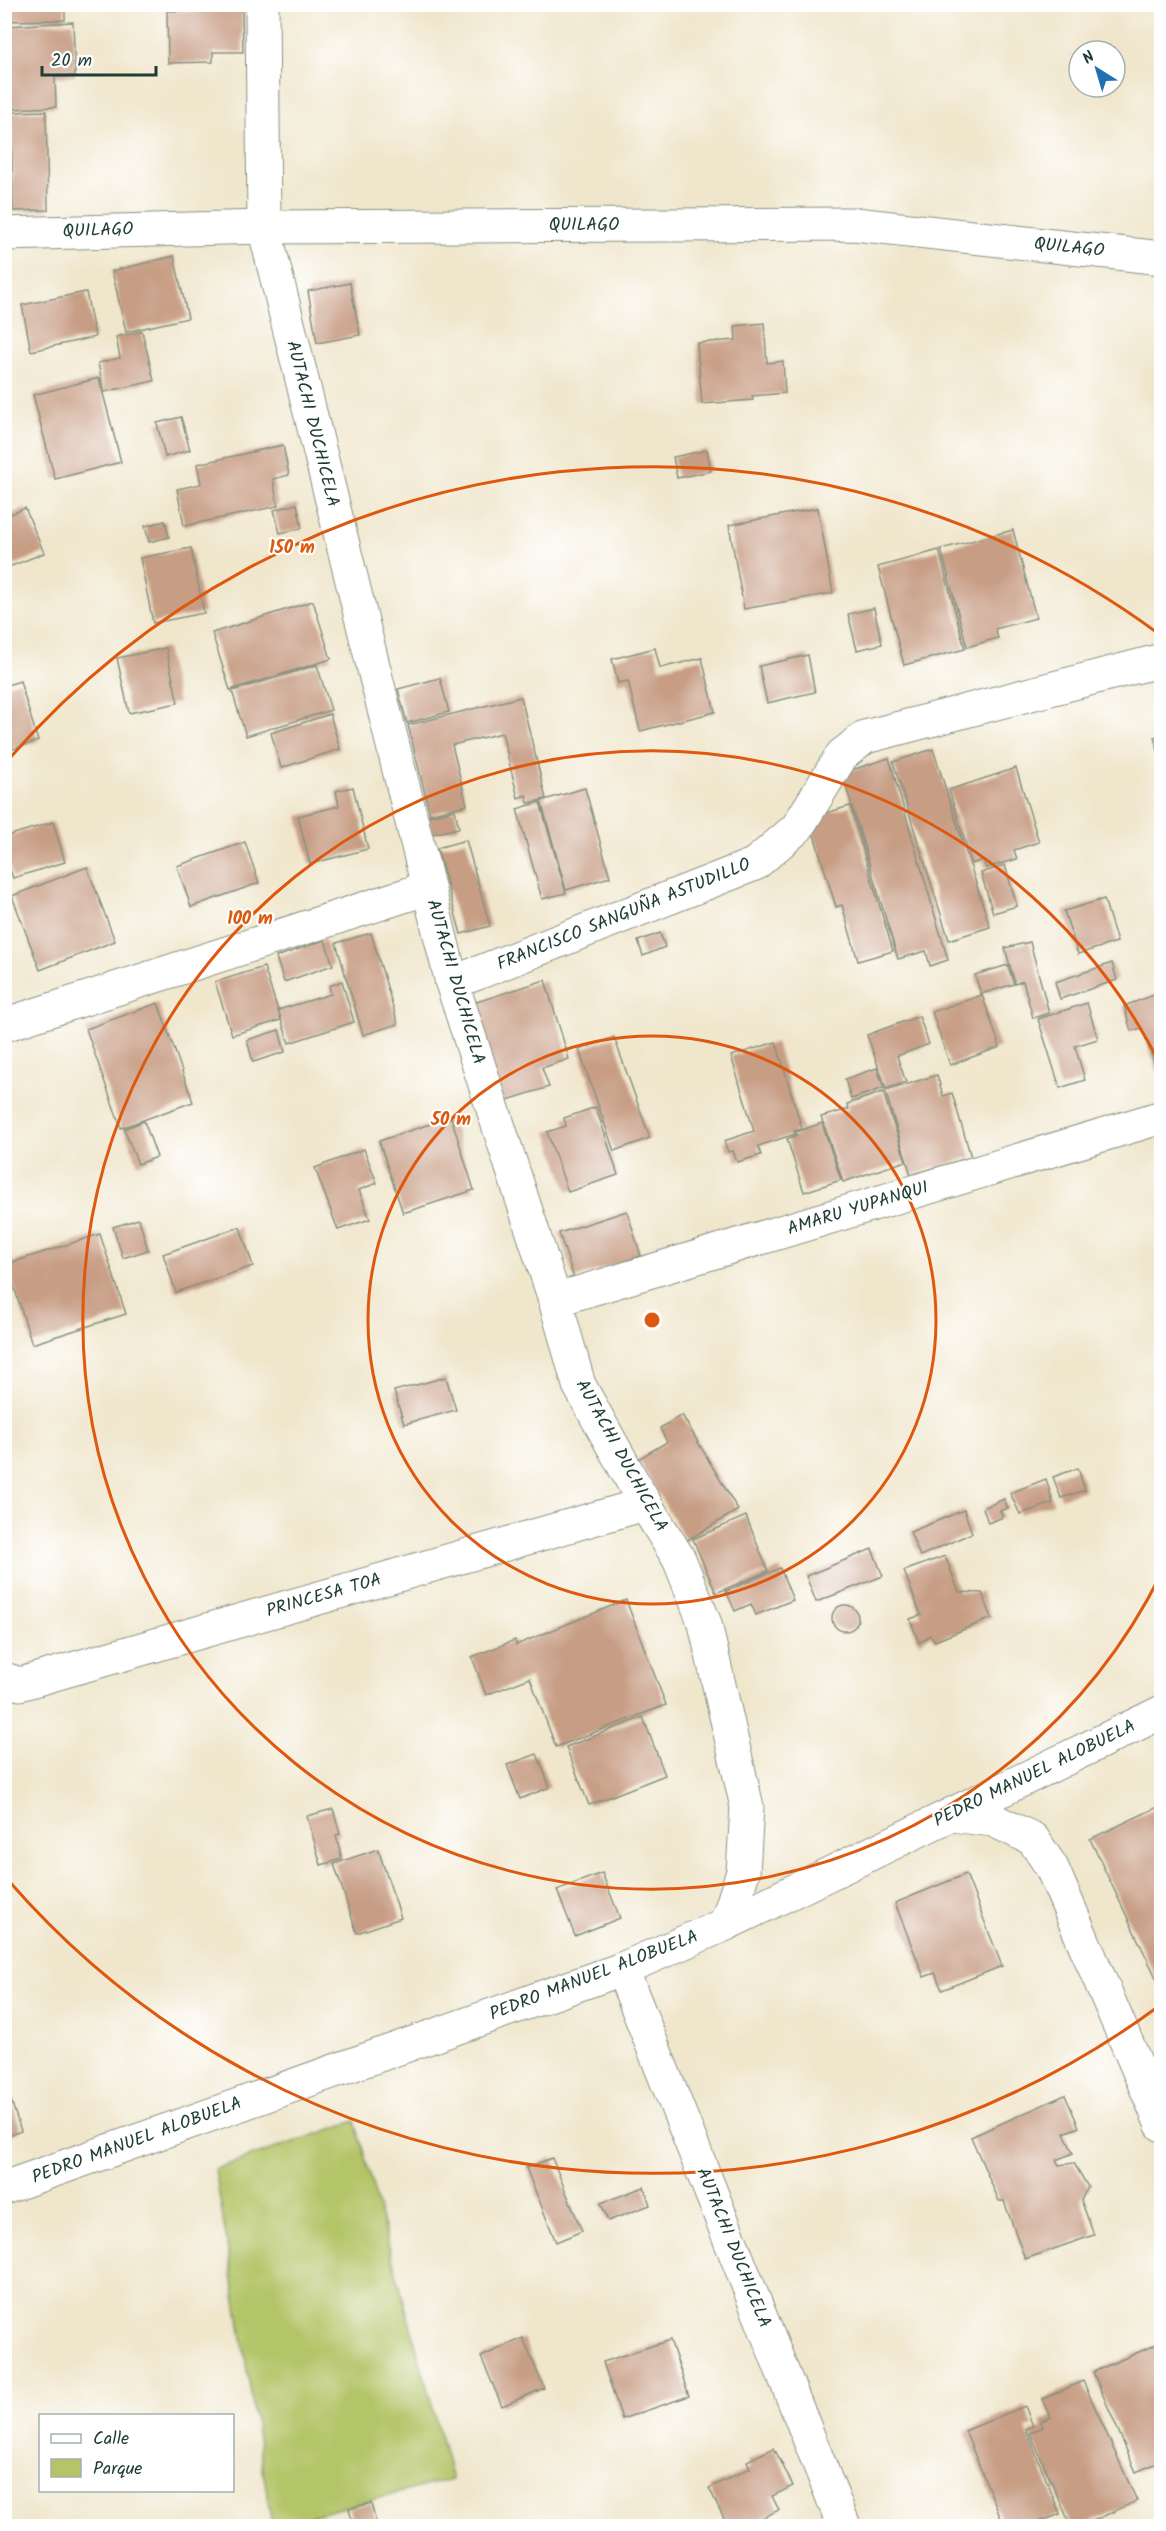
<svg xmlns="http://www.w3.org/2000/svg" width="1166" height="2531" font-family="Kalam,sans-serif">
<rect width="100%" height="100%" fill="#fff"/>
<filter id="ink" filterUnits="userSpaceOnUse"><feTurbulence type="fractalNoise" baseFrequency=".0167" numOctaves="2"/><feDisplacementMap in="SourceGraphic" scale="12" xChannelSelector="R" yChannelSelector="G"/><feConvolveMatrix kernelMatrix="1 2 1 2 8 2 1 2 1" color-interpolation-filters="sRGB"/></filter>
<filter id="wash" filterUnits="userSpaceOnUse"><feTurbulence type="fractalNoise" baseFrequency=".008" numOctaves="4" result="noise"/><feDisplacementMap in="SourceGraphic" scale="24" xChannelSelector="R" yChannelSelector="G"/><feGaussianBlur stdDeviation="1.35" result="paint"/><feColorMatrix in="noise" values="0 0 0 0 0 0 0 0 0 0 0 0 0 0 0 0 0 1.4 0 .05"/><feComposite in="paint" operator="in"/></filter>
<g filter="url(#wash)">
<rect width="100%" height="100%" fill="#f0e6cc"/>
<polygon fill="#b4c467" stroke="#6a804e" stroke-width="1.5" points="355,2121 452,2479 272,2526 215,2169"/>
<g id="blocks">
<g fill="#c79d84">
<polygon points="4,4 65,4 65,20 4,21"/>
<polygon points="242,9 243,52 213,52 213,62 168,63 167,11"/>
<polygon points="73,22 75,76 55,77 56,107 11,109 7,26"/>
<polygon points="46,111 48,210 13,211 11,112"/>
<polygon points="4,135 7,135 12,208 4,209"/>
<polygon points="174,256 188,318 126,332 112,271"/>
<polygon points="350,283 360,335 317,343 308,291"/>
<polygon points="86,292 95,337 31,351 22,305"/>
<polygon points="764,323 767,363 783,361 785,393 752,396 753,400 702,404 697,343 736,340 735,326"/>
<polygon points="142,331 154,381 104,392 98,363 120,358 116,337"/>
<polygon points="99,378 121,462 55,479 33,395"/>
<polygon points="181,417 190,450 165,457 157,423"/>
<polygon points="283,445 289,475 273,479 278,506 184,526 177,489 201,484 197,464"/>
<polygon points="707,450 711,471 677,478 673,457"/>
<polygon points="297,504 302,528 280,533 274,510"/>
<polygon points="25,508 44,553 4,569 4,517"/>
<polygon points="818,508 833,593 744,609 729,525"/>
<polygon points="165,521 169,537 149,542 145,526"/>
<polygon points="1013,530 1036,618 995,629 998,638 967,647 941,549"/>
<polygon points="191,548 204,613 153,623 140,558"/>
<polygon points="939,550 965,649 904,665 878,567"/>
<polygon points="313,601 331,659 230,690 212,633"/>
<polygon points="874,608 882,644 857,650 848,614"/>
<polygon points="166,648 178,703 129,713 117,658"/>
<polygon points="655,648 660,668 702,658 715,712 640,731 628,681 618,683 612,659"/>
<polygon points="808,655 815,692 767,703 759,666"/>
<polygon points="317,665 331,710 246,736 232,691"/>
<polygon points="440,678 449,712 407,723 398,689"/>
<polygon points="20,681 38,741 4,752 4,686"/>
<polygon points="521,697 546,799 528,803 526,795 518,798 502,733 452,745 467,805 430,814 408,725"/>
<polygon points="330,714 340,749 281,768 271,733"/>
<polygon points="1162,735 1162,761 1161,761 1154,737"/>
<polygon points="933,749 990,927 949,940 893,762"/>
<polygon points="889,758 948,960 930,966 926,951 898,959 842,773"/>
<polygon points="1016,768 1039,842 1014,850 1017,859 986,868 983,860 972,864 949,790"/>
<polygon points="353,787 368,849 310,864 298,816 339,806 336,791"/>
<polygon points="585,788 610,877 566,890 541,801"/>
<polygon points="540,802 566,893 542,899 517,809"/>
<polygon points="850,806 893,951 858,961 842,905 836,907 809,818"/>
<polygon points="455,810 459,828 432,834 428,816"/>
<polygon points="53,822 65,862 13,878 4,852 4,837"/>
<polygon points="466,840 490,926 461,934 437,848"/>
<polygon points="245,842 259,883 191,907 177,866"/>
<polygon points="1005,865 1017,906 993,913 981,873"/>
<polygon points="87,867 115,941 40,970 12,896"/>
<polygon points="1104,899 1117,942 1078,954 1064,911"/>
<polygon points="371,933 398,1024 363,1035 336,943"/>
<polygon points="660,933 665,947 643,956 638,941"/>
<polygon points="325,940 333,965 284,982 276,957"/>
<polygon points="1030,942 1049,1013 1033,1018 1023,981 1015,984 1005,948"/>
<polygon points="1112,963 1117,980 1060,999 1055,982"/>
<polygon points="1008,965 1014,984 981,994 975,975"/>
<polygon points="264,967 281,1020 232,1035 215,982"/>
<polygon points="545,980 569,1059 542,1068 549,1087 501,1102 464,1006"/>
<polygon points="342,981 354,1022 289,1043 278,1010 331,994 329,986"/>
<polygon points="1162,992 1162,1069 1157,1071 1142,1028 1131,1031 1124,1006"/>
<polygon points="982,995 1000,1047 950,1065 932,1012"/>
<polygon points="158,1003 193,1102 121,1128 86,1029"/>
<polygon points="1087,1003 1098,1039 1075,1046 1085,1080 1060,1088 1038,1019"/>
<polygon points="919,1016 929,1044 897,1056 906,1082 886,1089 867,1035"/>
<polygon points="279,1030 285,1052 253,1062 247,1040"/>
<polygon points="614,1037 650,1138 614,1151 579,1050"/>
<polygon points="776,1042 802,1129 794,1131 795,1134 758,1146 761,1155 737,1162 733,1151 728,1152 724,1141 754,1131 731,1056"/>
<polygon points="877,1068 884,1088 851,1099 845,1079"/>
<polygon points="937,1075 943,1096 952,1093 971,1157 911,1175 885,1091"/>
<polygon points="883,1092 906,1161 843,1182 821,1117 849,1109 847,1104"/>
<polygon points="596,1107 618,1175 568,1192 547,1132 566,1126 564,1118"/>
<polygon points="451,1117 474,1190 403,1213 379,1141"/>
<polygon points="144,1121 157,1157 138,1164 124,1129"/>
<polygon points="822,1123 841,1180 804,1192 787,1139 797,1135 796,1132"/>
<polygon points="364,1149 377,1183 359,1190 370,1219 338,1230 315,1168"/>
<polygon points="627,1211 641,1256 574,1278 559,1233"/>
<polygon points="139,1219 148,1250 123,1258 113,1227"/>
<polygon points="240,1227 253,1266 176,1292 163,1254"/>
<polygon points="100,1234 126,1314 32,1344 7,1264"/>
<polygon points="446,1377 456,1410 404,1424 394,1391"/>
<polygon points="682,1415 738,1510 686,1541 638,1459 667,1442 660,1428"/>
<polygon points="1078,1468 1085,1490 1061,1498 1053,1477"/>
<polygon points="1046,1479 1053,1503 1020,1514 1010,1493"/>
<polygon points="1004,1499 1008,1508 1000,1511 1003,1517 988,1523 983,1508"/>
<polygon points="964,1510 972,1533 920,1556 910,1532"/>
<polygon points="746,1516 768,1571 716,1593 693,1539"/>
<polygon points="872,1549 883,1576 816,1602 806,1576"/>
<polygon points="945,1556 959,1592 982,1593 992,1618 935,1641 930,1635 919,1643 910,1619 921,1615 904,1571"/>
<polygon points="780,1568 793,1600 756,1615 751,1604 735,1611 726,1591"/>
<polygon points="626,1600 666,1705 556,1747 530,1678 486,1695 472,1657 515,1640 516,1645"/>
<circle cx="845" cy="1618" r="13"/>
<polygon points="643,1717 665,1775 589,1805 566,1747"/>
<polygon points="537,1754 550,1787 520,1799 507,1765"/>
<polygon points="1162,1805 1162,1990 1090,1839"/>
<polygon points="333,1809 340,1834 336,1835 342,1859 321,1865 307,1816"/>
<polygon points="378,1849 401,1918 357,1933 334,1864"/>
<polygon points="602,1873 620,1918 575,1936 557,1890"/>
<polygon points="966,1874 1002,1966 942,1990 935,1973 924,1977 895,1903"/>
<polygon points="4,2079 21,2131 4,2137"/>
<polygon points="1065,2095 1079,2127 1064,2133 1073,2153 1056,2160 1059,2165 1074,2163 1088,2187 1081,2200 1094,2235 1025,2259 1004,2201 999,2201 971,2137"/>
<polygon points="552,2158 582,2231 556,2242 526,2168"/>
<polygon points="644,2187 650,2205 608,2221 601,2203"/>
<polygon points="523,2338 544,2388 502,2406 481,2357"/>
<polygon points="670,2340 689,2396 622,2419 603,2362"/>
<polygon points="1162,2342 1162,2461 1136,2472 1093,2372"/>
<polygon points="1083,2381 1137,2501 1082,2526 1071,2526 1030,2433 1043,2427 1041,2421 1051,2417 1043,2399"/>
<polygon points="1025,2406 1033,2426 1026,2429 1060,2514 1029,2526 1004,2526 965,2431"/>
<polygon points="774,2448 793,2486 772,2496 779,2510 745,2526 728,2526 709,2488 750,2468 747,2461"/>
<polygon points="371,2503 376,2522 353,2526 349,2508"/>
</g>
</g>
</g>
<g filter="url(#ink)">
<use href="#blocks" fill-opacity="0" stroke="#889280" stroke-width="1.5"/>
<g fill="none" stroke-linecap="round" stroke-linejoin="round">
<g stroke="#889280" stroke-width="35">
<g id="minor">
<polyline points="262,4 264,227 452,983 555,1300 579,1385 645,1504 679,1559 705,1624 747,1807 743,1872 726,1924"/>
<polyline points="4,234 264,227 855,224 1162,258"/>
<polyline points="452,983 755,864 797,828 842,755 865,737 1162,660"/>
<polyline points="4,1025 428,888"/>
<polyline points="555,1300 1162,1117"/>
<polyline points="4,1679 20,1684 645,1504"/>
<polyline points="952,1815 993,1820 1033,1839 1052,1868 1162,2125"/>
<polyline points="622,1969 844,2526"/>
<polyline points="4,2188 622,1969 726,1924 1162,1712"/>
</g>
</g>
<use href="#minor" stroke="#fff" stroke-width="33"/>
</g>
</g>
<g fill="none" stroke="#de580e" stroke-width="3">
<circle cx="652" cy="1320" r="284"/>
<path d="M1161 1574A569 569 0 1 1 1161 1066"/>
<path d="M1159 2006A853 853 0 0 1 8 1880M8 760A853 853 0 0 1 1159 634"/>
</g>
<g text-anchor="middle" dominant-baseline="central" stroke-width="4.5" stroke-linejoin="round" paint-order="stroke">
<g font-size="18" fill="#1f3d34" stroke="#fff">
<text x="584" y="225">QUILAGO</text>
<text transform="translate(98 231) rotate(-2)">QUILAGO</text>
<text transform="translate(1069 248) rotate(6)">QUILAGO</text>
<text transform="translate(312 424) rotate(76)">AUTACHI DUCHICELA</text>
<text transform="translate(624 915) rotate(-22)">FRANCISCO SANGUÑA ASTUDILLO</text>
<text transform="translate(455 982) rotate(74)">AUTACHI DUCHICELA</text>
<text transform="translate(858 1209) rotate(-17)">AMARU YUPANQUI</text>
<text transform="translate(621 1456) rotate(61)">AUTACHI DUCHICELA</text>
<text transform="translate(324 1596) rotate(-16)">PRINCESA TOA</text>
<text transform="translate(1035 1774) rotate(-26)">PEDRO MANUEL ALOBUELA</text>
<text transform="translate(594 1976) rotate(-21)">PEDRO MANUEL ALOBUELA</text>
<text transform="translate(137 2141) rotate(-20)">PEDRO MANUEL ALOBUELA</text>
<text transform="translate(733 2248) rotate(68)">AUTACHI DUCHICELA</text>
</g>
</g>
<circle cx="652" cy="1320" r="9" fill="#de580e" stroke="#fff" stroke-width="3"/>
<g font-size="18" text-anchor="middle" font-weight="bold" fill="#de580e" stroke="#fff" stroke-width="4.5" stroke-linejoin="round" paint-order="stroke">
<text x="292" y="553">150 m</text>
<text x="250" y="924">100 m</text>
<text x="451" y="1125">50 m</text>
</g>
<rect width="1166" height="2531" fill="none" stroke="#fff" stroke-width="24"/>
<rect x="39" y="2414" width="195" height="78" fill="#ffffff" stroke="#a5b1ae" stroke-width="1.5"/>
<rect x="51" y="2434" width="30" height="9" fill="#ffffff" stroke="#a5b1ae" stroke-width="1.5"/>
<text x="93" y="2444" font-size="18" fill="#1f3d34">Calle</text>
<rect x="51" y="2459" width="30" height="18" fill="#b4c467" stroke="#a5b1ae" stroke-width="1.5"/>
<text x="93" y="2474" font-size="18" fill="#1f3d34">Parque</text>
<g transform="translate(1097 69) rotate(323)"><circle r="28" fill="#ffffff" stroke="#a5b1ae" stroke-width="1.5"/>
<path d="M0-4.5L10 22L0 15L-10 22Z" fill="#1f6fb2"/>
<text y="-9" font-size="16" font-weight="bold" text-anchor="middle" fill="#1f3d34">N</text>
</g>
<path d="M42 66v9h114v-9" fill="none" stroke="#1f3d34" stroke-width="3"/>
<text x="51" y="66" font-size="18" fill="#1f3d34" stroke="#ffffff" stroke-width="4.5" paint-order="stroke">20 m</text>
</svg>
